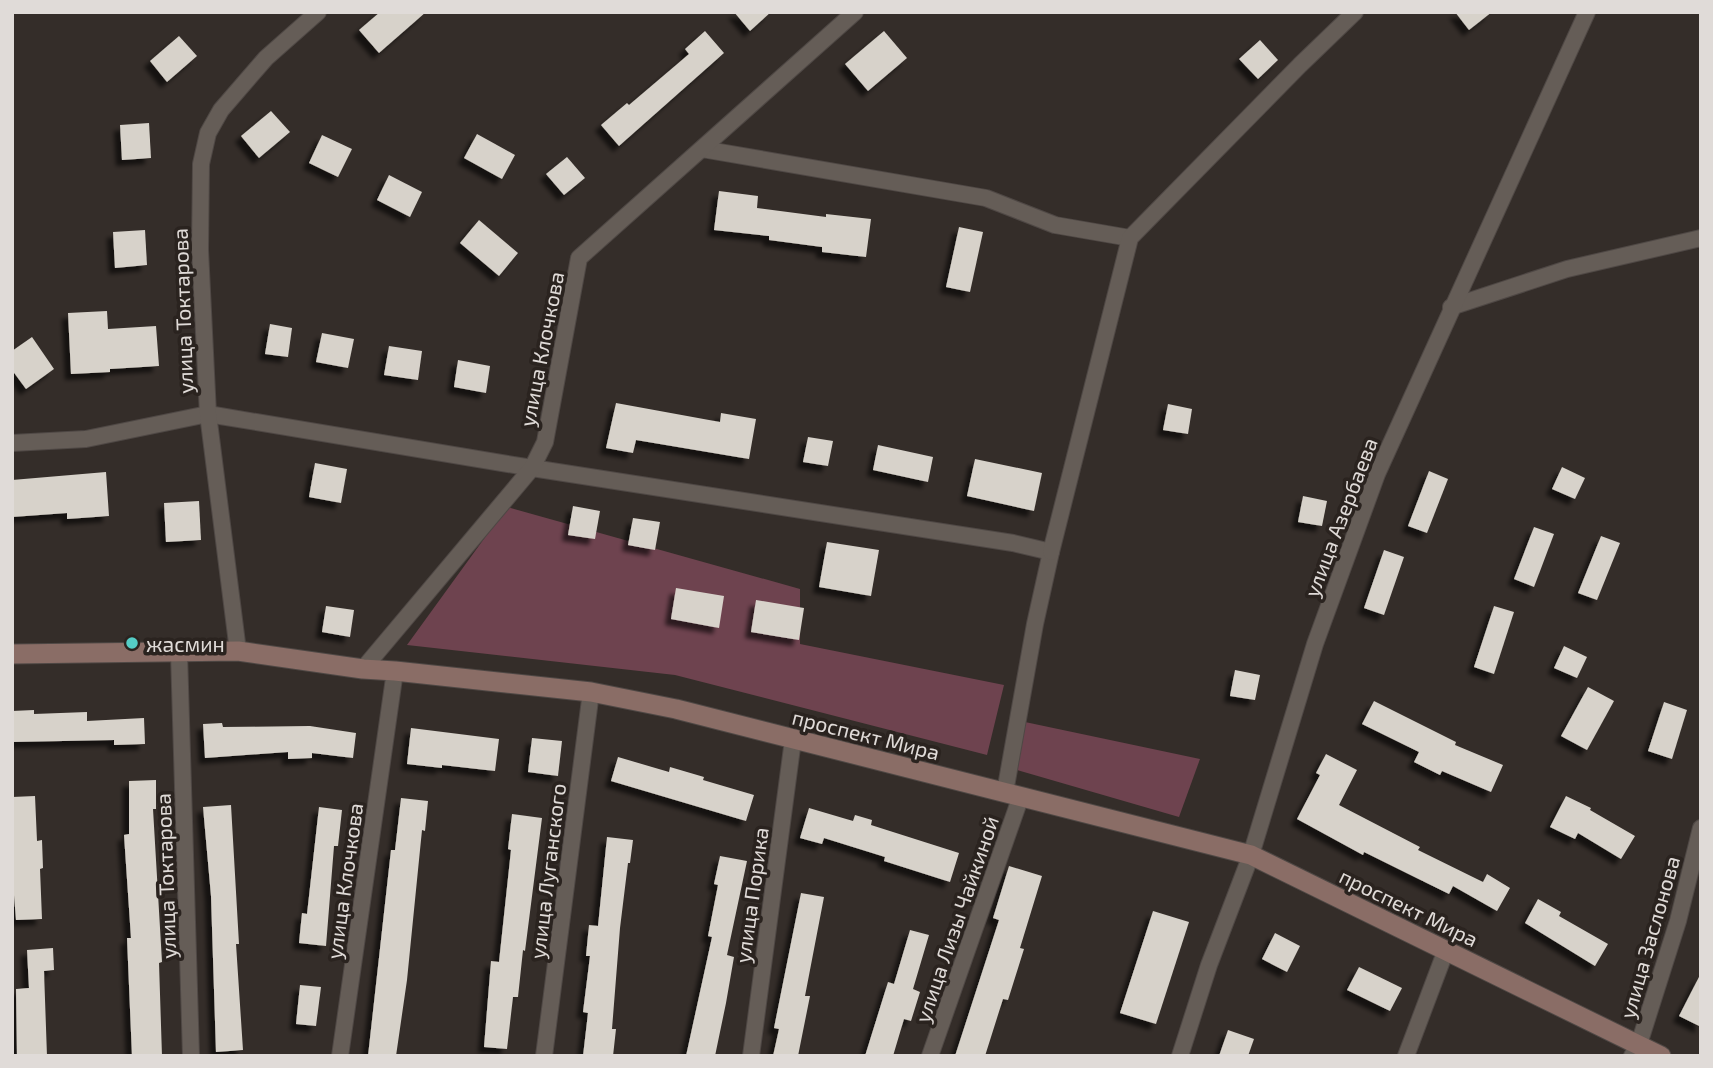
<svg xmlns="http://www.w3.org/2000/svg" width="1713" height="1068" font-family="'Exo 2',sans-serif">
<defs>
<filter id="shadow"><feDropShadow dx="-6" dy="6" stdDeviation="2" flood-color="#0009"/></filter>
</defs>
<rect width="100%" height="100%" fill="#342d29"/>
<g fill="#6e434f">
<polygon points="507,507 800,589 800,644 1004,685 987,755 675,675 407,645"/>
<polygon points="1025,722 1200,759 1179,817 1017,770"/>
</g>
<g fill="#d7d2ca" filter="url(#shadow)">
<polygon points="380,12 426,12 379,53 359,30"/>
<polygon points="734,12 771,12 750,31"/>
<polygon points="1455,12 1492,12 1469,30"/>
<polygon points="705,31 724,53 619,146 601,125 627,103 629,105 689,54 685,49"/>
<polygon points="884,31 907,58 868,91 845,64"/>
<polygon points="179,36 197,56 167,82 150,61"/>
<polygon points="1260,40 1278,60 1258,79 1239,59"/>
<polygon points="271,111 290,132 259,158 241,136"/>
<polygon points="149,123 151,158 122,160 120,125"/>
<polygon points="477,134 515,155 502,179 464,158"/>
<polygon points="322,135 352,149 338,177 309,163"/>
<polygon points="567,157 585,178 564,195 546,174"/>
<polygon points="389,175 422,192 410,217 377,200"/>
<polygon points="719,191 758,196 757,208 826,217 826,214 871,219 866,257 822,252 822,247 769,240 769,236 714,230"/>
<polygon points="479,220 518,253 499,276 460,243"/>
<polygon points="959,227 983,232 970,292 946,287"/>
<polygon points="145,230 147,265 115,268 113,232"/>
<polygon points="107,311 108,329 156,326 159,366 110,369 110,372 71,374 68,313"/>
<polygon points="270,324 292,328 288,357 265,354"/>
<polygon points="322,333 354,339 348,368 316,362"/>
<polygon points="32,337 54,369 26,389 12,370 12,351"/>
<polygon points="389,346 422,351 418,380 384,375"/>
<polygon points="458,360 490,366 486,393 454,387"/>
<polygon points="616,403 720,422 721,413 756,419 749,459 636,440 633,453 606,448"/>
<polygon points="1168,404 1192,409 1188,434 1163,430"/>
<polygon points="808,437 833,441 828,466 803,462"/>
<polygon points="878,445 933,457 928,482 873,470"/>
<polygon points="975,459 1042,473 1034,511 967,496"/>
<polygon points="315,463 347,469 341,503 309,497"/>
<polygon points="1562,467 1585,478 1575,499 1552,489"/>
<polygon points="1429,471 1448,479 1427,533 1408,526"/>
<polygon points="106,472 109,516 67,519 67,513 12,517 12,480"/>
<polygon points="1303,496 1327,501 1322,526 1298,522"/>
<polygon points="199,501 201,540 166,542 164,503"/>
<polygon points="573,506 600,511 595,539 568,535"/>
<polygon points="633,518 660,522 655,550 628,545"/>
<polygon points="1534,527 1554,534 1534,587 1514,579"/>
<polygon points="1601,536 1620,543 1597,600 1578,593"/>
<polygon points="827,542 879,550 871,596 819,587"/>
<polygon points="1384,550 1404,557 1384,615 1364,608"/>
<polygon points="676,588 724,596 719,628 671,619"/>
<polygon points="756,600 804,608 799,640 751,632"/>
<polygon points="326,606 354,610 350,637 322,632"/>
<polygon points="1494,606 1514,612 1494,674 1474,667"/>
<polygon points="1564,646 1587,657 1577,678 1554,668"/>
<polygon points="1235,670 1260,675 1255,700 1230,696"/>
<polygon points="1588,687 1614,701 1587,750 1561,736"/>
<polygon points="1374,701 1456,742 1455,745 1503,765 1491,792 1442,771 1440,775 1414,762 1419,752 1362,724"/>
<polygon points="1664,702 1687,710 1672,759 1648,751"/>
<polygon points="34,710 34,714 87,712 87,721 144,718 145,744 114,745 114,740 12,742 12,711"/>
<polygon points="222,723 223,727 310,726 356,733 353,758 312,753 312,758 288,759 288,752 205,758 203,724"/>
<polygon points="411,728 499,739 495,771 442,765 442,768 407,764"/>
<polygon points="532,738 562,741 558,776 528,772"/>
<polygon points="1326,754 1357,770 1339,805 1420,847 1418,850 1483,882 1487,874 1510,888 1497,911 1453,886 1449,894 1364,852 1363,855 1297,819 1320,775 1316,773"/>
<polygon points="618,757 669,772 670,767 704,777 703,780 754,795 746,821 611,781"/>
<polygon points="156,780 156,809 153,809 162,962 159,963 162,1056 132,1056 127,938 131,938 124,835 129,834 129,781"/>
<polygon points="35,796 37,841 42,840 43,868 40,869 42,919 16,920 12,870 12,797"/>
<polygon points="1566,796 1591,808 1590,810 1635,836 1621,859 1578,833 1575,839 1550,827"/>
<polygon points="401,798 428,801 425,831 422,830 407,980 396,1056 368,1056 391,850 395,850"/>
<polygon points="231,805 239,944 236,944 243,1050 216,1052 211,896 203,807"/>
<polygon points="319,807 342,810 338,846 334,846 326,946 299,943 302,913 307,914"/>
<polygon points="809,808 853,821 855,815 872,820 871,825 959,853 950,882 884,861 885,857 824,838 822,844 800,838"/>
<polygon points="512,814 542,818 525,951 523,950 518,997 513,997 507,1049 484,1047 491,961 499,962 511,850 508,849"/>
<polygon points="607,837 633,840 630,863 628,863 620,928 612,1029 616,1029 613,1056 583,1056 588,1013 583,1012 590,956 586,956 589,925 598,926"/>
<polygon points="720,856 747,861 727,955 734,957 726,1003 715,1056 686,1056 712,937 708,936 718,885 714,884"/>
<polygon points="1009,866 1042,876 1020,948 1024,949 1008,1000 1003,999 985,1056 955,1056 999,920 993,918"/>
<polygon points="801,893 824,897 805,996 810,996 798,1056 773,1056 779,1029 774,1028"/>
<polygon points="1538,899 1561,912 1559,916 1608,944 1595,966 1525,923"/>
<polygon points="1153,911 1189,922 1156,1024 1120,1013"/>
<polygon points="910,930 929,935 913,989 920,992 911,1021 904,1019 893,1056 865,1056 888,982 894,984"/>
<polygon points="1275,933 1300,946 1287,972 1262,959"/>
<polygon points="53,948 54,970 44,971 47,1056 17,1056 16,989 29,988 27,950"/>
<polygon points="1359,967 1402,988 1390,1011 1347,990"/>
<polygon points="1701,973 1701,1027 1679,1016"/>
<polygon points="300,985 321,987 316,1026 296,1024"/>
<polygon points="1228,1030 1254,1039 1248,1056 1219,1056"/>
</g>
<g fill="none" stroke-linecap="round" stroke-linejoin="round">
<g stroke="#4f4845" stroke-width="18">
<g id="minor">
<polyline points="702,149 986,198 1055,225 1130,238"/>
<polyline points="1451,307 1567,269 1701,238"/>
<polyline points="12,443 86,439 208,414 532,468 1013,543 1051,552 1035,624 1005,792"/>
<polyline points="1051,552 1130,238 1300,65 1355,12"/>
<polyline points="238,651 208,414 200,250 201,164 208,133 221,110 266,58 318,12"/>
<polyline points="179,653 191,1056"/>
<polyline points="363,669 532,468 545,442 579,258 855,12"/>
<polyline points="340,1056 395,671"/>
<polyline points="544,1056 591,692"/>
<polyline points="751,1056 793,740"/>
<polyline points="930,1056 1021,796"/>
<polyline points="1180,1056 1209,965 1251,855 1315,644 1377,474 1587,12"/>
<polyline points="1406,1056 1446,950"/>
<polyline points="1632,1056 1639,1044 1678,921 1701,828"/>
</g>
</g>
<g stroke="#4f4845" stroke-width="21">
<polyline id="secondary" points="12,654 238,651 363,669 395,671 591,692 676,709 1251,855 1661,1056"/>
</g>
<use href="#minor" stroke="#655d57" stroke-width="16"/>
<use href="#secondary" stroke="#8a6d66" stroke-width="19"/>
</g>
<circle fill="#55cdc6" stroke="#2a231f" stroke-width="2.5" cx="132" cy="643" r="7"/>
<g text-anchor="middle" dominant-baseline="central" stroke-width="7" stroke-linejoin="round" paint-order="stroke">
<g font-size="21" fill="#e0dbd8" stroke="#2a231f">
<text transform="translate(182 311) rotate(-92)">улица Токтарова</text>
<text transform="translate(541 349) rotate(-79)">улица Клочкова</text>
<text transform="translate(1340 517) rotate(-69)">улица Азербаева</text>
<text transform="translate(866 734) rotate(14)">проспект Мира</text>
<text transform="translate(547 871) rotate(-83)">улица Луганского</text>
<text transform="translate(165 876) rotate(-92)">улица Токтарова</text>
<text transform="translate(344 881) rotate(-82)">улица Клочкова</text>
<text transform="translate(751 895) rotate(-82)">улица Порика</text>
<text transform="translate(1409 907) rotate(26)">проспект Мира</text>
<text transform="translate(956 919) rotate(-71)">улица Лизы Чайкиной</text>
<text transform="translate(1649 937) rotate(-74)">улица Заслонова</text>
</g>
<g font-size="21" fill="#e0dbd8" stroke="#2a231f" text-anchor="start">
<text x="146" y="643">жасмин</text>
</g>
</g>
<rect width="1713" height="1068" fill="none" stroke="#e0dbd8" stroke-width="28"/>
</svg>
